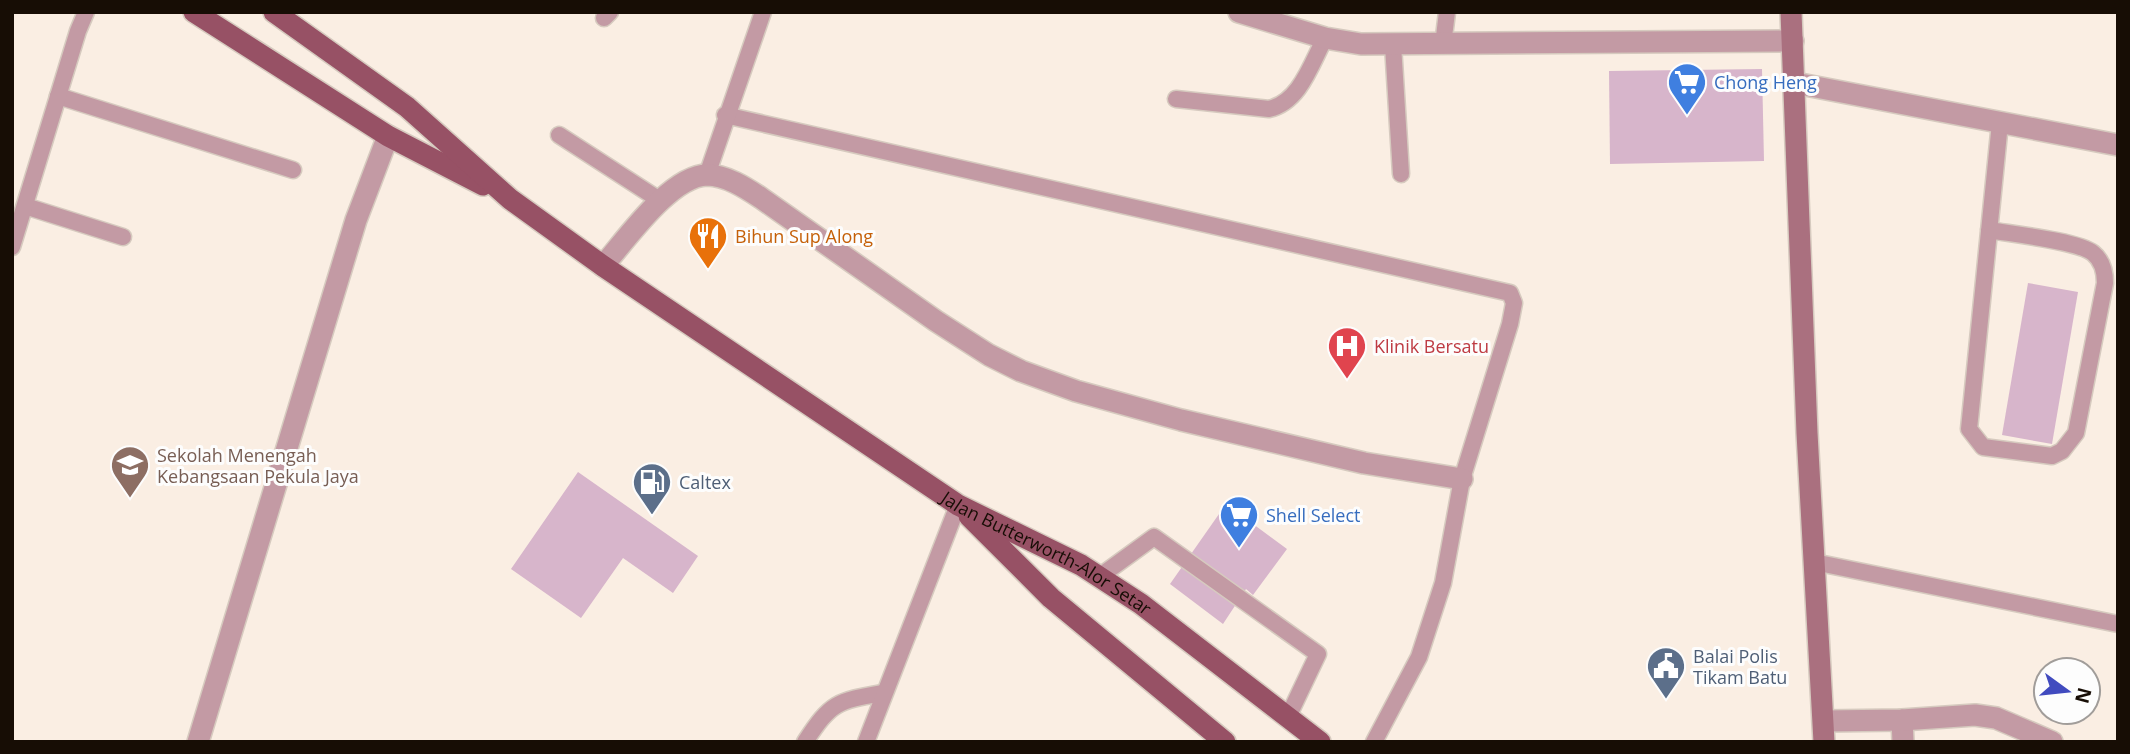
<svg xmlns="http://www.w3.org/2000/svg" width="2130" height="754" font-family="'Open Sans',sans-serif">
<rect width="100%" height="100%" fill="#faeee3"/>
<g fill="#d7b5cb">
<polygon points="1762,69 1764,161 1610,164 1609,71"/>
<polygon points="2028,283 2078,292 2052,444 2002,435"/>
<polygon points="578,472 698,556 673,593 623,558 581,618 511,569"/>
<polygon points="1226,504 1287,549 1253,595 1246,589 1223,624 1170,584"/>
</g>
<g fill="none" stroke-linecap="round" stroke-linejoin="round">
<g stroke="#d6cabf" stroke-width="19">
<g id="service">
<polyline points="604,18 610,12"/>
<polyline points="1393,45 1401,174"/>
<polyline points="1443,45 1447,12"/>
<polyline points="58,96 293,170"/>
<path d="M1176,99L1269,109C1300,102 1311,64 1325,38"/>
<polyline points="725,115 1510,293 1514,303 1510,324 1462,479 1443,583 1419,657 1374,742"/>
<polyline points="559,135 661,201"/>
<polyline points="707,175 763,12"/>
<polyline points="25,206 123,237"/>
<path d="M1989,230C2012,234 2078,241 2093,253C2103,261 2105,272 2105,283L2076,433L2062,451L2052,456L1983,447L1969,429L2000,123"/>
<polyline points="12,247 78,31 86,12"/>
<polyline points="1814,562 2118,624"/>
<polyline points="1099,577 1154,537 1318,654 1288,717"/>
<path d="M805,742C831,702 837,701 882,693"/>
<polyline points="866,742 958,505"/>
</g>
</g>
<g stroke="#d6cabf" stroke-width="24">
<g id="minor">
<polyline points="1239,12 1325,38 1361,44 1793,41"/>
<path d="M603,266C626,240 670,176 707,175C726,175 746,188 761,198L936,321L989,355L1021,371L1076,391L1181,420L1364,463L1462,479"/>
<polyline points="1902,720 1903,742"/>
<polyline points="1824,721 1902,720 1975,715 1996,718 2052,742"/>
<polyline points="198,742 356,220 388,136"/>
</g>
</g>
<g stroke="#d6cabf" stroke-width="24">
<polyline id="tertiary" points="1795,83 2118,145"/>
</g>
<g stroke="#d6cabf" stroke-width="24">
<polyline id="secondary" points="1791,12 1807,433 1824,742"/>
</g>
<g stroke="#d6cabf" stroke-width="24">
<g id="primary">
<polyline points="194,12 388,136 483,185"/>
<path id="s1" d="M274,12L407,107L510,199L603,266L958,505L1081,565L1141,604L1320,742"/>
<polyline points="969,516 1051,598 1225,742"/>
</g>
</g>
<use href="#service" stroke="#c39aa4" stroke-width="16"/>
<use href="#minor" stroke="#c39aa4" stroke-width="21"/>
<use href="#tertiary" stroke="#c39aa4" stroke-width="21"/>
<use href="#secondary" stroke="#aa707f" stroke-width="21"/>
<use href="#primary" stroke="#975165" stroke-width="21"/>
</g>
<defs>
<g id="supermarket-pin" transform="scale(2.0125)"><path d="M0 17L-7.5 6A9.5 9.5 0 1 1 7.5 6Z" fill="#3f7fe0" stroke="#fdfdfd"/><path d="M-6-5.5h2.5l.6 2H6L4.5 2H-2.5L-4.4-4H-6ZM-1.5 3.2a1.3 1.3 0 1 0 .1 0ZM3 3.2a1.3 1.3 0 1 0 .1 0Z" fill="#fff"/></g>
<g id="restaurant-pin" transform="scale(2.0125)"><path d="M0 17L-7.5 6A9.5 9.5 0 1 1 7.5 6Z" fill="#e8710a" stroke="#fdfdfd"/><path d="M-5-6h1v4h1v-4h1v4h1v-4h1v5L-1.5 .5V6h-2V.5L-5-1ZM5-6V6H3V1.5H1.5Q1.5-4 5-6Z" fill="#fff"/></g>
<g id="hospital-pin" transform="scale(2.0125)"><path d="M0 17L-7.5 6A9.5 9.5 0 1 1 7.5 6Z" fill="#e0444e" stroke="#fdfdfd"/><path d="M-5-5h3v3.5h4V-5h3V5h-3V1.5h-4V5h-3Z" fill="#fff"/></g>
<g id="school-pin" transform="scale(2.0125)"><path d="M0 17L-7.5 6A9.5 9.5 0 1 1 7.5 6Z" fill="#8d6e63" stroke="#fdfdfd"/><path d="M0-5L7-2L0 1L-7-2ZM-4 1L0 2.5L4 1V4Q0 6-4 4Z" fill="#fff"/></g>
<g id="fuel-pin" transform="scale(2.0125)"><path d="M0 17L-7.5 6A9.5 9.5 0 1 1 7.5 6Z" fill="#5c6f8a" stroke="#fdfdfd"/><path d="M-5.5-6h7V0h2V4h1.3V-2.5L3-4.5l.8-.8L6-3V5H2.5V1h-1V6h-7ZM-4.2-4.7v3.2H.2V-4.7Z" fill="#fff"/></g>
<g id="civic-pin" transform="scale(2.0125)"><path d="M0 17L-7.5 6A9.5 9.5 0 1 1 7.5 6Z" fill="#5c6f8a" stroke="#fdfdfd"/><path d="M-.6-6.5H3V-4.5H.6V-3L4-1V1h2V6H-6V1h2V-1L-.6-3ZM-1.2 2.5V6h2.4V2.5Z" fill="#fff"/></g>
</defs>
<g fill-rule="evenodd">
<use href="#supermarket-pin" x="1687" y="82"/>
<use href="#restaurant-pin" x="708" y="236"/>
<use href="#hospital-pin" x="1347" y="346"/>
<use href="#school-pin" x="130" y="465"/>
<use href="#fuel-pin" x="652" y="482"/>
<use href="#supermarket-pin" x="1239" y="515"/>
<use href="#civic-pin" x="1666" y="666"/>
</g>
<g text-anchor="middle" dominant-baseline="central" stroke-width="6" stroke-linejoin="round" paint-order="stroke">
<g font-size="18" fill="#366cbe" stroke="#fdfdfd" text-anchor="start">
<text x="1714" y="82">Chong Heng</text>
<text x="1266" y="515">Shell Select</text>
</g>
<g font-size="18" fill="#c56008" stroke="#fdfdfd" text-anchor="start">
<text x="735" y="236">Bihun Sup Along</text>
</g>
<g font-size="18" fill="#be3a42" stroke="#fdfdfd" text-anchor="start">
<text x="1374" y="346">Klinik Bersatu</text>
</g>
<g font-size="18" fill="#785e54" stroke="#fdfdfd" text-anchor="start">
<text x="157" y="455">Sekolah Menengah<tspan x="157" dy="21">Kebangsaan Pekula Jaya</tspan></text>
</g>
<g font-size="18" fill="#4e5e75" stroke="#fdfdfd" text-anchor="start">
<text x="679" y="482">Caltex</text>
<text x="1693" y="656">Balai Polis<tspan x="1693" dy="21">Tikam Batu</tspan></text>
</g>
<g font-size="18" fill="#170d05" stroke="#fdfdfd">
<text stroke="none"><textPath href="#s1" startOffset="945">Jalan Butterworth-Alor Setar</textPath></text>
</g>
</g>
<rect width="2130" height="754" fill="none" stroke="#170d05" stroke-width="28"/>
<g transform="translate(2067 691) rotate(105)"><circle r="33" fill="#fdfdfd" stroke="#a19d9a" stroke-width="2"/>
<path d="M0-5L12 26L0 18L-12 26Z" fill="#414bbf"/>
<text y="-10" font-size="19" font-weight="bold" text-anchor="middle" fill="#170d05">N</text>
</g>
</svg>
